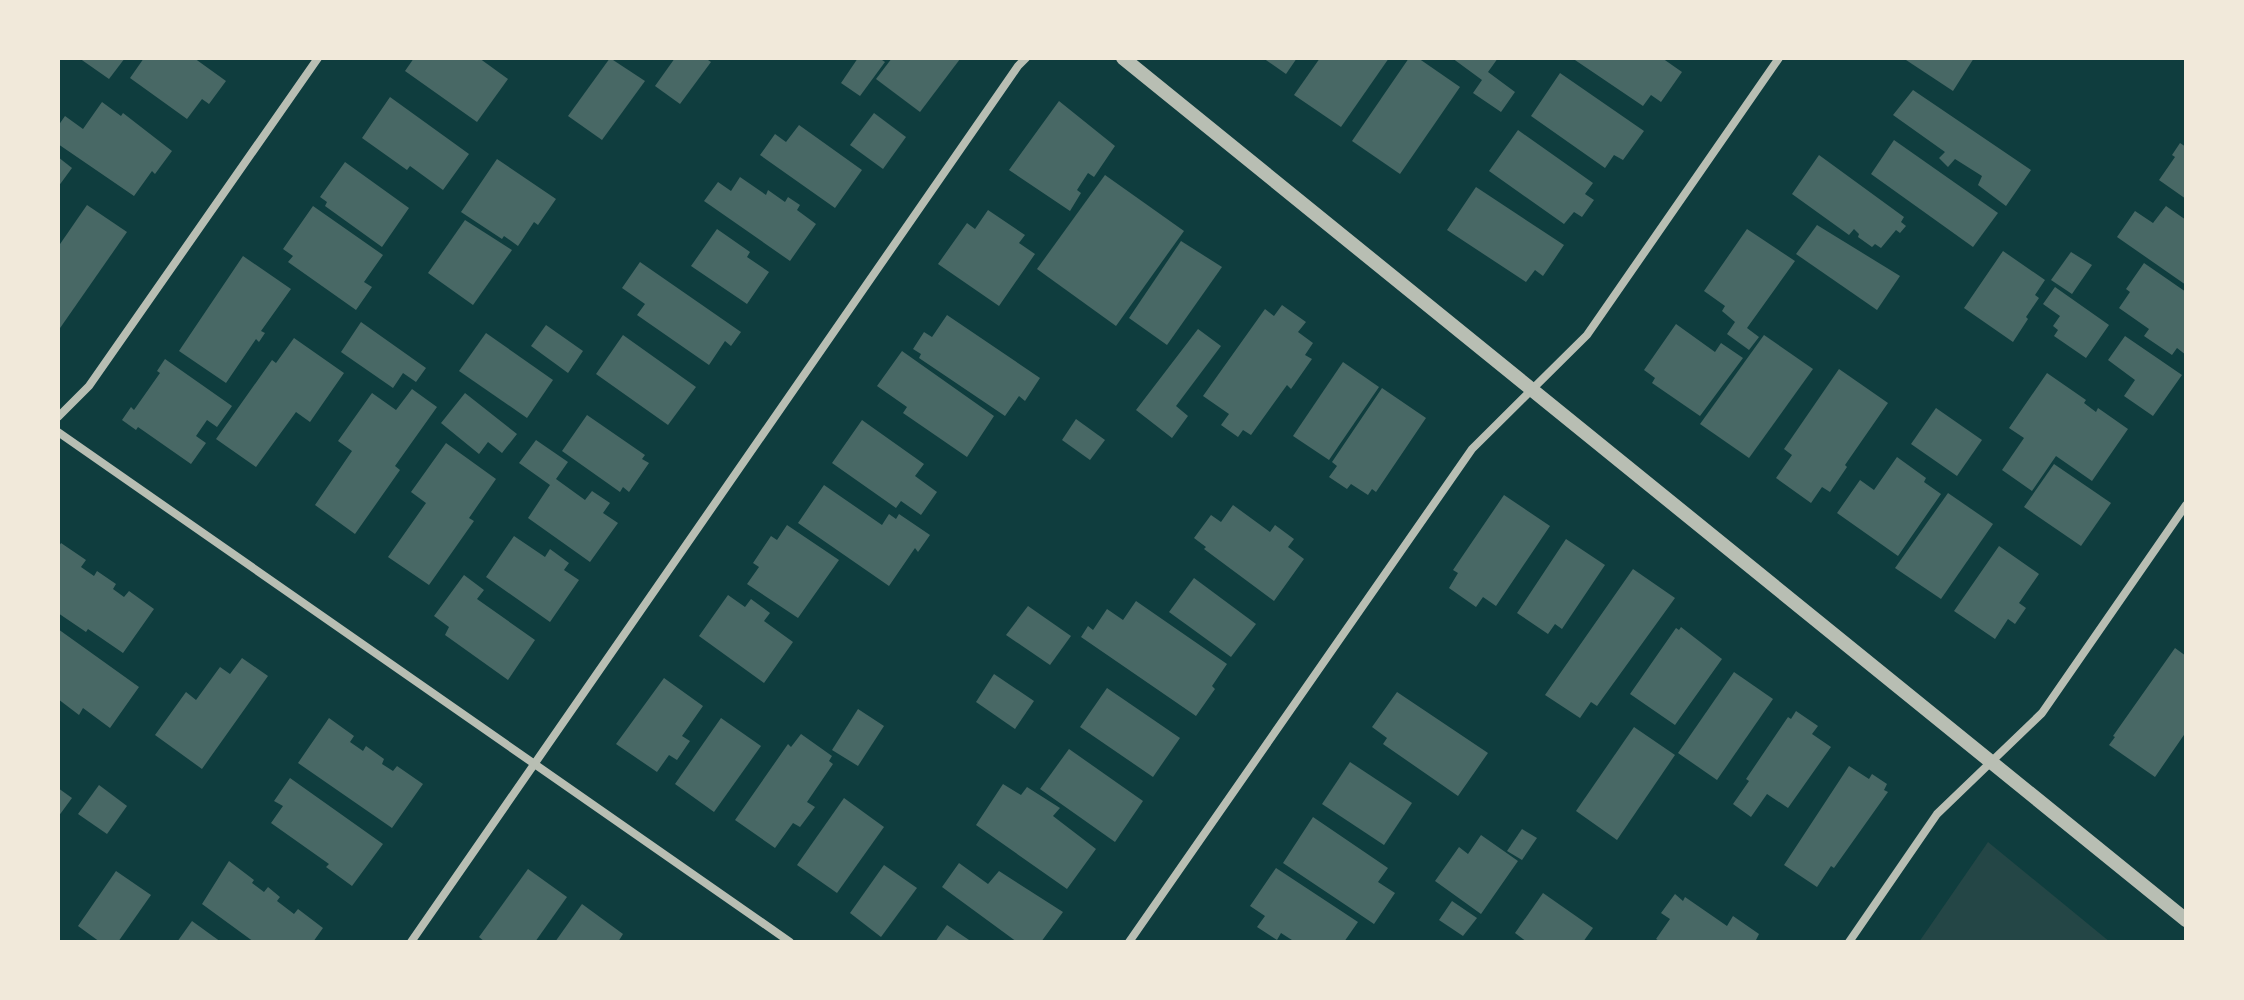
<svg xmlns="http://www.w3.org/2000/svg" width="2244" height="1000" font-family="Helvetica,sans-serif">
<rect width="100%" height="100%" fill="#0f3d3e"/>
<polygon fill="#244646" points="1988,842 2110,942 1919,942"/>
<g fill="#486865">
<polygon points="79,58 125,58 109,79"/>
<polygon points="144,58 194,58 226,81 209,104 202,99 187,119 130,78"/>
<polygon points="414,58 479,58 508,79 477,122 405,71"/>
<polygon points="610,58 645,81 602,140 568,116"/>
<polygon points="675,58 705,58 711,62 680,104 655,86"/>
<polygon points="858,58 879,58 885,62 860,96 841,83"/>
<polygon points="892,58 958,58 960,59 920,112 876,79"/>
<polygon points="1263,58 1297,58 1286,74"/>
<polygon points="1320,58 1389,58 1341,127 1294,95"/>
<polygon points="1409,58 1418,58 1460,87 1400,174 1352,141"/>
<polygon points="1452,58 1498,58 1488,72 1515,92 1501,112 1473,93 1482,80"/>
<polygon points="1572,58 1662,58 1682,72 1661,102 1651,95 1643,106"/>
<polygon points="1903,58 1974,58 1953,91"/>
<polygon points="1560,73 1644,131 1623,160 1614,155 1605,168 1531,116"/>
<polygon points="1913,90 2031,170 2006,206 1978,185 1982,176 1955,159 1948,167 1939,158 1945,152 1893,115"/>
<polygon points="390,97 469,154 443,190 410,166 407,170 362,138"/>
<polygon points="1059,101 1115,146 1094,177 1088,173 1077,190 1081,193 1070,211 1009,170"/>
<polygon points="102,102 121,116 123,113 172,151 155,174 152,171 134,196 58,144 58,126 65,116 83,129"/>
<polygon points="874,113 906,137 883,169 850,145"/>
<polygon points="799,125 862,170 835,208 760,155 775,134 786,142"/>
<polygon points="1518,130 1593,183 1585,194 1594,200 1582,217 1574,212 1564,224 1489,171"/>
<polygon points="1894,140 1998,213 1973,247 1871,174"/>
<polygon points="2180,143 2186,147 2186,199 2159,180 2175,157 2172,155"/>
<polygon points="1819,155 1904,217 1901,222 1906,226 1900,233 1896,230 1881,248 1875,244 1872,247 1858,237 1859,234 1854,229 1849,235 1792,194"/>
<polygon points="58,157 72,168 58,187"/>
<polygon points="497,159 556,199 538,225 534,222 518,246 504,236 502,239 461,212"/>
<polygon points="345,162 409,208 382,247 325,206 327,202 320,197"/>
<polygon points="1105,175 1184,231 1116,326 1037,269"/>
<polygon points="740,177 766,195 768,190 785,202 788,197 800,205 797,210 816,224 790,261 704,201 718,182 731,191"/>
<polygon points="1476,187 1564,245 1543,276 1535,270 1526,282 1447,230"/>
<polygon points="87,205 127,232 58,331 58,247"/>
<polygon points="313,206 383,255 364,282 372,287 356,310 288,262 293,256 283,249"/>
<polygon points="2166,206 2186,220 2186,285 2117,237 2135,211 2153,223"/>
<polygon points="988,210 1025,235 1019,243 1035,254 999,306 938,264 967,223 975,229"/>
<polygon points="465,220 512,250 473,305 428,273"/>
<polygon points="1817,225 1900,276 1877,310 1796,254"/>
<polygon points="717,229 750,252 747,257 769,272 747,304 691,266"/>
<polygon points="1747,229 1795,261 1747,328 1759,337 1749,350 1727,334 1735,322 1722,311 1725,306 1704,291"/>
<polygon points="1181,241 1222,267 1167,345 1129,318"/>
<polygon points="2003,251 2045,280 2035,295 2039,298 2026,317 2028,319 2013,342 1964,308"/>
<polygon points="2071,252 2092,265 2072,294 2051,280"/>
<polygon points="243,256 291,289 261,331 265,333 259,342 256,339 226,383 179,351"/>
<polygon points="640,262 741,332 731,346 725,341 709,365 637,315 645,304 622,288"/>
<polygon points="2144,263 2186,292 2186,355 2177,348 2172,355 2144,336 2149,329 2119,308 2130,292 2126,289"/>
<polygon points="2055,287 2109,325 2086,358 2054,336 2058,330 2053,326 2060,316 2043,304"/>
<polygon points="1282,305 1306,322 1298,332 1313,343 1305,355 1312,359 1291,389 1287,385 1251,435 1243,430 1238,437 1221,425 1229,414 1203,396 1265,309 1274,316"/>
<polygon points="947,315 1040,378 1025,401 1019,396 1005,416 919,358 921,354 913,349 924,332 932,337"/>
<polygon points="361,322 426,368 416,382 403,373 393,388 341,352"/>
<polygon points="1676,324 1715,352 1721,343 1743,358 1700,416 1652,383 1655,378 1644,370"/>
<polygon points="546,325 583,351 568,373 531,346"/>
<polygon points="1198,329 1221,346 1176,406 1188,416 1172,438 1136,410"/>
<polygon points="486,333 553,380 527,418 459,371"/>
<polygon points="623,335 696,387 668,425 596,374"/>
<polygon points="1764,335 1813,369 1749,458 1700,424"/>
<polygon points="2125,336 2182,375 2153,416 2124,396 2135,380 2108,360"/>
<polygon points="294,338 344,373 310,422 296,412 256,467 216,439 272,360 276,363"/>
<polygon points="902,351 994,416 967,457 903,413 907,407 877,386"/>
<polygon points="165,359 232,406 217,427 207,420 196,436 206,443 191,464 138,427 136,430 122,420 131,407 134,410 160,373 157,371"/>
<polygon points="1343,362 1379,387 1329,460 1293,436"/>
<polygon points="1839,369 1888,403 1845,465 1847,467 1830,492 1822,487 1811,503 1776,478 1792,455 1784,449"/>
<polygon points="2047,373 2086,400 2084,403 2096,412 2098,408 2128,429 2092,481 2056,456 2032,491 2002,470 2024,438 2009,428"/>
<polygon points="1382,388 1426,418 1376,492 1372,489 1368,495 1351,484 1347,489 1329,477 1337,466 1332,462"/>
<polygon points="412,389 437,407 395,466 400,470 355,534 315,505 352,451 338,441 372,393 396,410"/>
<polygon points="465,393 517,434 502,453 488,442 479,454 441,423"/>
<polygon points="1936,408 1982,440 1957,476 1911,444"/>
<polygon points="587,415 645,455 642,459 649,463 629,492 623,487 620,492 562,451"/>
<polygon points="1076,419 1105,440 1090,460 1062,440"/>
<polygon points="862,420 924,464 915,476 937,492 921,515 901,501 896,508 832,463"/>
<polygon points="536,440 568,462 556,479 585,500 592,491 610,503 603,513 618,523 590,562 528,518 550,485 519,463"/>
<polygon points="446,443 496,479 469,518 474,521 429,585 388,557 426,503 411,492"/>
<polygon points="1897,457 1926,478 1924,482 1941,494 1898,556 1837,513 1860,480 1874,490"/>
<polygon points="2054,464 2111,503 2081,546 2024,507"/>
<polygon points="824,485 882,525 889,514 896,519 899,514 930,535 918,552 915,548 889,586 798,523"/>
<polygon points="1948,493 1993,524 1941,599 1895,568"/>
<polygon points="1504,495 1550,526 1496,606 1483,597 1476,607 1449,588 1458,573 1453,570"/>
<polygon points="1233,505 1270,532 1275,525 1294,539 1288,547 1304,559 1274,601 1204,549 1206,547 1194,538 1211,515 1221,522"/>
<polygon points="787,525 839,560 798,618 747,584 759,567 753,563 771,536 777,540"/>
<polygon points="514,536 545,557 550,549 569,563 564,570 579,580 550,622 486,577"/>
<polygon points="1566,539 1605,565 1562,629 1555,624 1548,634 1517,613"/>
<polygon points="61,543 86,560 81,567 94,576 97,571 116,584 113,589 124,597 129,591 154,609 123,653 88,629 86,632 58,613 58,548"/>
<polygon points="1999,546 2039,574 2019,603 2026,608 2015,624 2008,619 1995,639 1954,611"/>
<polygon points="1633,569 1675,598 1597,706 1591,702 1580,718 1545,695"/>
<polygon points="464,575 484,590 477,599 535,640 508,680 445,635 449,627 434,616"/>
<polygon points="1194,578 1256,624 1231,657 1169,612"/>
<polygon points="728,595 745,607 751,599 770,613 764,621 793,642 764,683 699,636"/>
<polygon points="1136,601 1227,664 1212,686 1215,689 1196,716 1081,637 1088,626 1093,630 1107,609 1123,620"/>
<polygon points="1028,606 1071,636 1050,665 1006,635"/>
<polygon points="1681,627 1722,659 1675,725 1630,694 1676,628 1679,630"/>
<polygon points="58,629 139,687 110,728 83,708 79,715 58,699"/>
<polygon points="2175,648 2186,656 2186,732 2155,777 2109,745 2115,737 2113,736"/>
<polygon points="242,658 268,676 202,769 155,735 186,692 196,700 220,667 230,674"/>
<polygon points="1734,672 1773,699 1717,780 1678,753"/>
<polygon points="994,674 1034,701 1015,729 976,702"/>
<polygon points="664,678 703,706 682,736 690,741 677,760 669,755 657,772 616,744"/>
<polygon points="1107,688 1180,738 1153,777 1080,727"/>
<polygon points="1397,692 1488,753 1458,796 1383,744 1387,738 1372,727"/>
<polygon points="858,709 884,726 858,766 832,750"/>
<polygon points="1796,711 1818,726 1812,734 1831,747 1788,808 1767,794 1751,817 1733,804 1749,781 1746,779 1788,717 1791,719"/>
<polygon points="329,718 354,736 350,742 363,751 366,746 384,759 382,764 393,771 397,766 423,784 392,828 298,763"/>
<polygon points="721,718 761,746 714,812 675,784"/>
<polygon points="1634,727 1675,755 1617,840 1576,811"/>
<polygon points="801,734 832,756 829,761 833,764 807,802 815,807 800,827 793,823 775,848 735,820 788,744 791,747"/>
<polygon points="1069,749 1143,801 1115,842 1040,789"/>
<polygon points="1350,762 1412,803 1384,845 1322,804"/>
<polygon points="1849,766 1869,779 1872,774 1887,784 1884,790 1888,792 1834,868 1831,866 1817,887 1784,865"/>
<polygon points="290,778 383,844 352,886 326,867 329,864 271,823 283,806 274,801"/>
<polygon points="1003,784 1021,795 1027,787 1060,808 1053,816 1096,849 1067,889 976,825"/>
<polygon points="99,785 127,806 107,834 78,814"/>
<polygon points="58,788 72,798 58,817"/>
<polygon points="844,798 884,827 837,893 797,865"/>
<polygon points="1313,817 1388,868 1378,882 1395,893 1374,924 1283,863"/>
<polygon points="1522,829 1537,838 1522,860 1507,851"/>
<polygon points="1481,835 1518,861 1481,914 1435,881 1459,847 1468,854"/>
<polygon points="229,861 254,880 252,883 264,892 268,887 280,897 277,901 294,914 298,909 323,928 313,942 254,942 202,904"/>
<polygon points="959,863 988,884 999,871 1063,912 1041,942 1017,942 942,887"/>
<polygon points="884,865 917,888 881,937 850,913"/>
<polygon points="1276,868 1358,922 1344,942 1295,942 1281,933 1277,940 1257,927 1265,916 1250,906"/>
<polygon points="528,869 567,897 535,942 485,942 479,937"/>
<polygon points="116,871 151,895 118,942 100,942 78,926"/>
<polygon points="1543,893 1593,928 1583,942 1527,942 1515,933"/>
<polygon points="1675,894 1683,901 1685,897 1727,926 1733,916 1759,934 1755,942 1661,942 1656,939 1670,919 1661,913"/>
<polygon points="1452,901 1477,918 1463,936 1439,920"/>
<polygon points="582,904 623,934 618,942 555,942"/>
<polygon points="192,921 221,942 177,942"/>
<polygon points="947,925 972,942 935,942"/>
</g>
<g fill="none" stroke-linecap="round" stroke-linejoin="round">
<g stroke="#b8beb3" stroke-width="8">
<polyline points="58,417 89,386 318,58"/>
<polyline points="58,432 790,942"/>
<polyline points="411,942 1018,66 1026,58"/>
<polyline points="1129,942 1472,449 1587,335 1779,58"/>
<polyline points="1849,942 1937,814 2042,713 2186,505"/>
</g>
<polyline stroke="#b8beb3" stroke-width="14" points="1123,58 2186,920"/>
</g>
<rect width="2244" height="1000" fill="none" stroke="#f1e9da" stroke-width="120"/>
</svg>
